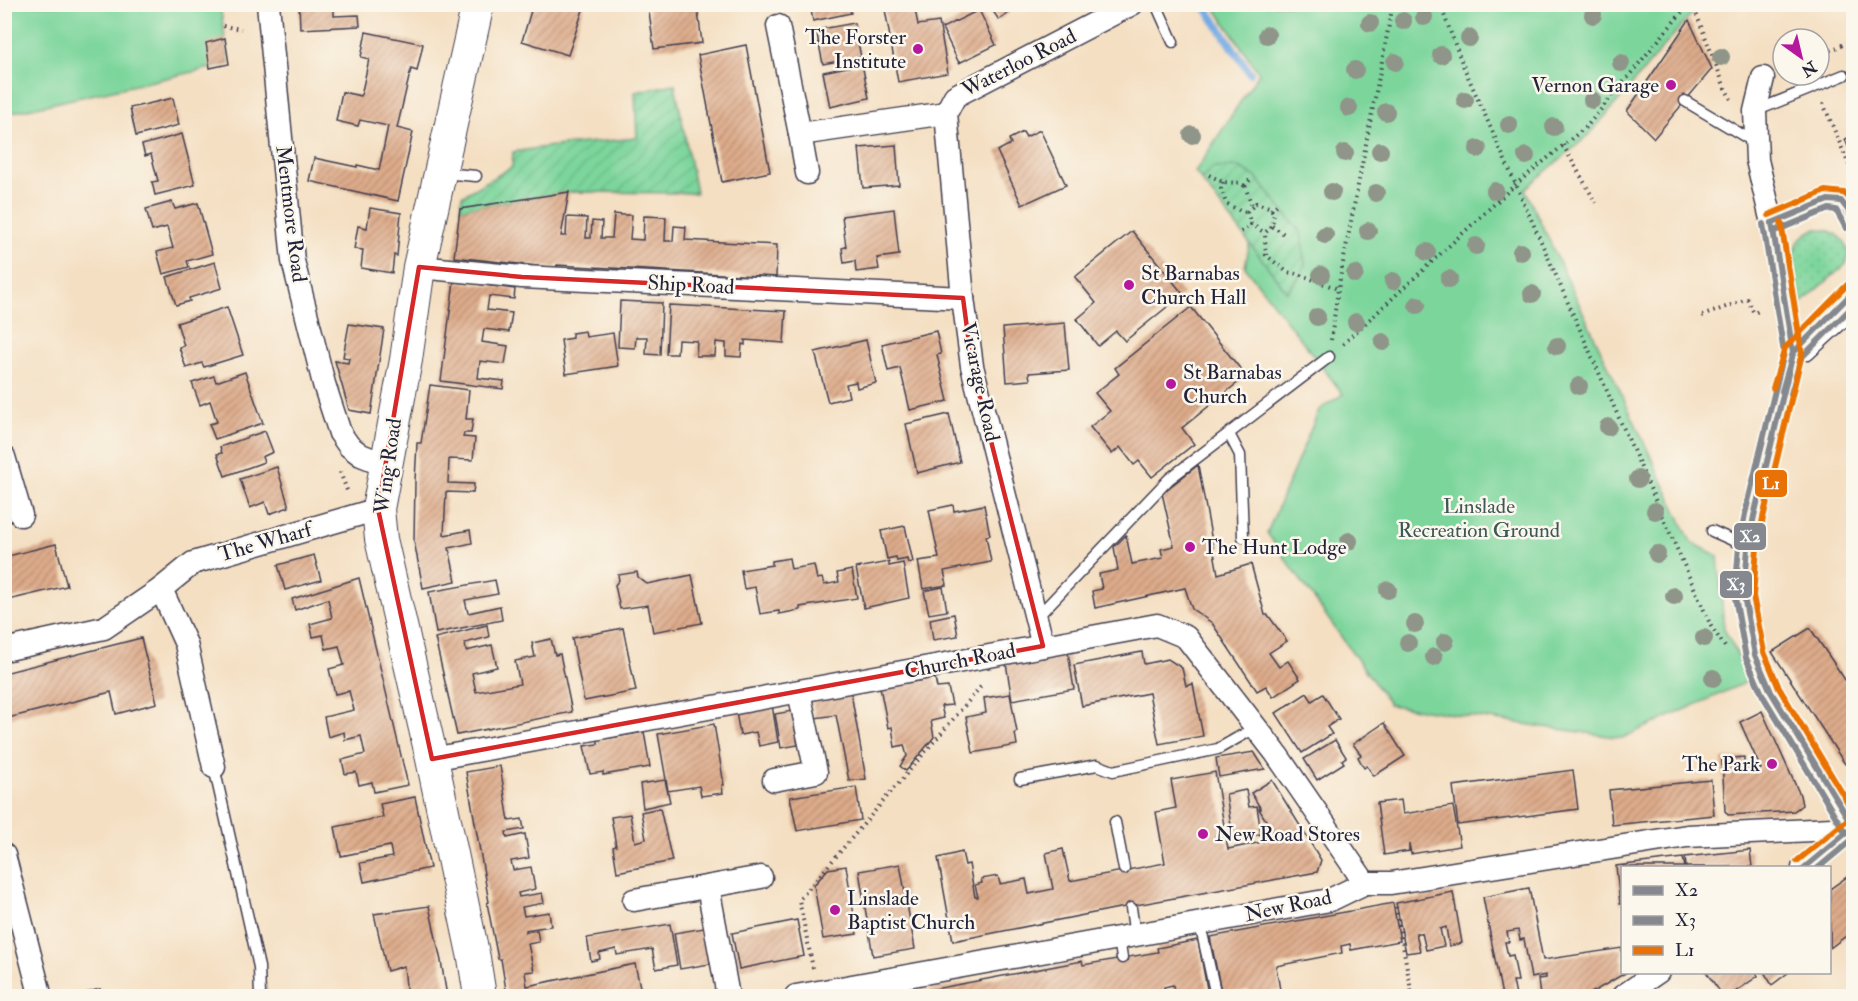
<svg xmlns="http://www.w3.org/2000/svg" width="1858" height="1001" font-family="'IM FELL Double Pica',serif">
<defs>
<pattern id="grass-dots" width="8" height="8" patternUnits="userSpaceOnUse" patternTransform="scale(1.5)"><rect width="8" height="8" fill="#7cd59b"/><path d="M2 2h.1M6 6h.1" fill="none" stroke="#6bb786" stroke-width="1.8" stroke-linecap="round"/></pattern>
<pattern id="garden-furrows" width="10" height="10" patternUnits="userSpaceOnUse" patternTransform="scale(1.5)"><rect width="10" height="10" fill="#7cd59b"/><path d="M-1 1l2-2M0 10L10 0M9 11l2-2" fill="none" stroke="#6bb786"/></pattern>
<pattern id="building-hatch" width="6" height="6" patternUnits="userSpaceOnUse" patternTransform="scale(1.5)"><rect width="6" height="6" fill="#deac8b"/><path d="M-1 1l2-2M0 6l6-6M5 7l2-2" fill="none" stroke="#b48c73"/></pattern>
</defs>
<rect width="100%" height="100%" fill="#fbf7ec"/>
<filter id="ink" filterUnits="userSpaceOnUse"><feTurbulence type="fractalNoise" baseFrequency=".0167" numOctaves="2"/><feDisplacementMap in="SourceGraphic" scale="12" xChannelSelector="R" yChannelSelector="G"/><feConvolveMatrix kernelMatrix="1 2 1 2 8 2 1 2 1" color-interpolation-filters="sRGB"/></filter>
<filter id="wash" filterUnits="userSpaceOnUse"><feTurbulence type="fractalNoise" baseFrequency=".008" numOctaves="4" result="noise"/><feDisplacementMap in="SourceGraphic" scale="24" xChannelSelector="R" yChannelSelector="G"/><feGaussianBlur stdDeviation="1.35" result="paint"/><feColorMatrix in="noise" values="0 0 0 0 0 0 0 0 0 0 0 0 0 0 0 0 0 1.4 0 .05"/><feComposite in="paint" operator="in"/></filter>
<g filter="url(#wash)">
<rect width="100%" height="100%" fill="#f4dfc2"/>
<path fill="url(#grass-dots)" stroke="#4f7c6b" stroke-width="1.5" d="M1815,229C1835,229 1855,242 1846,264L1803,302H1801C1795,273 1781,245 1815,229Z"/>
<g fill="#7cd59b" stroke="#4f7c6b" stroke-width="1.5">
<polygon points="4,5 220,5 229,64 5,114"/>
<polygon points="1213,5 1699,5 1590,134 1525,189 1691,542 1718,556 1724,629 1751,680 1622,738 1390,705 1267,533 1319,410 1343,394 1245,267 1250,241 1195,172 1259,73"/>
</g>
<g fill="url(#garden-furrows)" stroke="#4f7c6b" stroke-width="1.5">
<polygon points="675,84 696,193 569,192 460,209 462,196 512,167 513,152 554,146 637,138 635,92"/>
<polygon points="1237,167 1256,177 1301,233 1305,264 1301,275 1287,292 1201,180 1213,168"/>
</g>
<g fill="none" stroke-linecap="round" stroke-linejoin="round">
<polyline stroke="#74abe3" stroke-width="8" points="1203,4 1250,73"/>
</g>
<g id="blocks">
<g fill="url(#building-hatch)">
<polygon points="299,4 334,4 334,16 359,15 360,26 300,29"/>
<polygon points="533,4 585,4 568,55 522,41"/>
<polygon points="648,4 697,4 702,43 654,49"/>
<polygon points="810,4 849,4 851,13 813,21"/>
<polygon points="884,4 914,4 918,25 939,22 948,73 898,82"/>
<polygon points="988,4 1022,4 999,20"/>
<polygon points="979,10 996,45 959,63 942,28"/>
<polygon points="1689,20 1712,69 1654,138 1627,111"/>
<polygon points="854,23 861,57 823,64 816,30"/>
<polygon points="366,32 423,44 417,71 411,69 397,128 413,132 398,201 309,181 314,158 357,167 357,165 379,170 388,126 360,120 358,126 336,121 342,92 361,96 369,59 361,57"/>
<polygon points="225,38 229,64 210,68 206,43"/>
<polygon points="746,45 770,172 722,182 698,55"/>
<polygon points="862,64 869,98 830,107 823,72"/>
<polygon points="173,98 179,125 136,136 130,108"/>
<polygon points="1040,130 1066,185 1022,205 997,151 1011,144 1009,139 1023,132 1026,137"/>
<polygon points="182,134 195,185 155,195 152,182 158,181 151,154 145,156 142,145"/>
<polygon points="1854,136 1854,159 1853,159 1845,139"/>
<polygon points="896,145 899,185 863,188 859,148"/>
<polygon points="569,192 561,236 566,236 567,217 587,218 586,238 591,238 592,221 602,222 601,238 612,238 614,214 623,215 632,215 630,239 643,240 644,216 666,217 665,241 673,241 674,226 686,227 685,240 777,245 776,277 557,265 556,268 454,257 460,209"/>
<polygon points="172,202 175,209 198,203 212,254 187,261 189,267 163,274 157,252 173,248 167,227 152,231 146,209"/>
<polygon points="370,208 401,213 397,256 394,255 392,273 361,268 363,250 354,249 358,226 367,228"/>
<polygon points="894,209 899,255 877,258 879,269 856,272 855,261 844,263 842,248 846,247 842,216"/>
<polygon points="1132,231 1183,294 1125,341 1116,331 1098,346 1077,319 1096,303 1075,277"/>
<polygon points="215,262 222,288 189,298 190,301 176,305 167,277"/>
<polygon points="454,281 515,289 514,299 489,296 487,310 512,313 509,332 484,329 482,342 508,346 505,364 480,361 478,378 504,381 503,389 441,381"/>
<polygon points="620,301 662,303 660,355 646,354 647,337 636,337 635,348 618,347"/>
<polygon points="669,305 786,311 784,343 745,340 745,345 742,344 741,357 726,356 726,343 716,342 715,356 696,356 697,341 678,340 677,354 666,354"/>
<polygon points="227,307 243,355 204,367 202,363 186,368 179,347 184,346 177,323"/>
<polygon points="1191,307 1246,376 1182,428 1194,444 1152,477 1139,461 1134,465 1120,447 1112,454 1090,427 1110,411 1095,393 1119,374 1115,368"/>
<polygon points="1065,323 1069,370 1029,373 1030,380 1007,382 1003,328"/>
<polygon points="349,324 384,329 371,414 349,410 335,361 348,363 349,358 343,357"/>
<polygon points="585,331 586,337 613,333 618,366 566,374 561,340 572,338 572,333"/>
<polygon points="936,331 941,354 937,355 948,401 910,410 900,368 888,371 882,344"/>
<polygon points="866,340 876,383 857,388 856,382 846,384 849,397 828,402 815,352"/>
<polygon points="245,372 263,423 215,439 209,424 217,422 210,401 200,405 192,383 214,376 216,382"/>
<polygon points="430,385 469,390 466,419 473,419 471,433 464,433 463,437 475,438 473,460 449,459 448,483 474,484 473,493 446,492 444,535 470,530 472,543 449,548 456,581 423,588 414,541 415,481 417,443 421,443"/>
<polygon points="949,414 960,462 917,473 906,424"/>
<polygon points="265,431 273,452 262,457 264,462 225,476 217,454 222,453 220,447"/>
<polygon points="1198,465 1218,574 1251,564 1265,615 1268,615 1287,641 1269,653 1279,667 1288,661 1300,679 1273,697 1266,686 1257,691 1212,623 1192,609 1185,588 1095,608 1092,591 1102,589 1099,574 1118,570 1114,547 1126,535 1132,564 1163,558 1161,549 1174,546 1162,493"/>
<polygon points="277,467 289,507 269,514 265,502 250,508 240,479"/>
<polygon points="953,505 954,511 984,505 990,535 986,536 991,562 944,571 947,585 923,589 918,561 939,558 929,510"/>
<polygon points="905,526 913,562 908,563 907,559 897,561 896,557 887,559 881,531"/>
<polygon points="56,544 67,586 4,601 4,557"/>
<polygon points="314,555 321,580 285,590 278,565"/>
<polygon points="789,558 791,569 814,565 817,579 822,578 824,585 839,582 837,573 852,570 857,598 800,607 800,610 779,614 779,611 760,614 755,587 744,589 741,570 772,565 772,561"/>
<polygon points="889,562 889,566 903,563 909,598 864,608 856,568"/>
<polygon points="637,572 638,577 647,584 692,575 702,623 653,632 648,605 620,609 615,585 619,580 618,575"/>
<polygon points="359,578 408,785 374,792 372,782 359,785 356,772 345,774 342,760 365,754 361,736 345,740 344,732 328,737 324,717 354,710 349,691 335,694 329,669 344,665 339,646 326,649 323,635 313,637 310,624 332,618 328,599 295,610 292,599"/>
<polygon points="495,580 498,594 465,600 468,613 500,606 502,620 436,633 429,592"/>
<polygon points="943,587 947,611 929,614 924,591"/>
<polygon points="954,614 958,636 933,640 930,619"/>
<polygon points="487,625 489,637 465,643 466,651 492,645 497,667 472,673 476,692 520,684 515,661 535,657 532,643 551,639 555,655 560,654 572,712 457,735 435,638"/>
<polygon points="623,628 636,691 584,701 572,638"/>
<polygon points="1810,628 1854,693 1854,766 1845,764 1772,652"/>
<polygon points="141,638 157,703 116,714 111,692 4,719 4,673"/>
<polygon points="1068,652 1074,689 1012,700 1006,663"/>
<polygon points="1142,652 1144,664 1168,659 1182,668 1186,686 1193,684 1203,736 1159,744 1149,693 1082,706 1074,665"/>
<polygon points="935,678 937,688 948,687 952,705 941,706 944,718 931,721 934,737 906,771 900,766 907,756 904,745 895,747 892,727 888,728 880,687"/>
<polygon points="851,693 866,779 849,781 836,715 815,718 812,699"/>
<polygon points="1307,693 1312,701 1323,694 1339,719 1327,727 1332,734 1302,753 1276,713"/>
<polygon points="1010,694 1017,732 1015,733 1017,745 973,753 966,717 986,713 984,698"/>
<polygon points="772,705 778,742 759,746 756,732 740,735 736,712"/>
<polygon points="792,711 798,745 781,748 775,714"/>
<polygon points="1762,711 1800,795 1802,805 1794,811 1728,815 1725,811 1722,759 1744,757 1744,769 1761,769 1740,722"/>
<polygon points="1384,723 1405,756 1374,776 1367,766 1364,768 1358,757 1361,755 1353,744"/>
<polygon points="714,724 724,785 722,785 723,793 701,796 699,786 668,791 658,734"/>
<polygon points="644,732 650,767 603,775 603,772 590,774 584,746 598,744 598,740"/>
<polygon points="1335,740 1346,757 1342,760 1344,763 1317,780 1304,759"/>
<polygon points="1254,752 1265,769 1219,777 1216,758"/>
<polygon points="500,766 509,821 522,819 524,829 506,832 507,838 525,834 529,858 511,861 513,870 531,867 535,889 518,893 519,897 542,893 544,903 522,907 524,916 549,912 551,926 526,930 526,932 537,930 539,942 528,944 534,971 525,972 527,986 635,964 642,996 507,996 501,959 498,959 487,903 489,902 466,772"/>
<polygon points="1573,770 1578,809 1458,825 1453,786"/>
<polygon points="1215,772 1228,849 1277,839 1259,809 1261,809 1251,793 1272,780 1321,860 1317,872 1114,909 953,941 938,858 962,852 965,865 969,864 975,897 978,897 975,885 982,883 981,879 998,876 1000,884 1026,879 1029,894 1053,889 1046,853 1063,849 1070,881 1165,863 1156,812 1176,808 1171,780"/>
<polygon points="665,780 670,802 643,808 640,784"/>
<polygon points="1711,780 1714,815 1612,825 1609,790"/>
<polygon points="856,787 861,820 797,831 790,797"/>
<polygon points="1246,790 1249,807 1257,806 1261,834 1233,838 1226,794"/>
<polygon points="415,797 430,868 364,882 360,863 392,857 390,846 341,856 335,827 383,817 380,804"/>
<polygon points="1401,800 1403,814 1453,806 1460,846 1411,854 1409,844 1409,851 1384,855 1377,803"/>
<polygon points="660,808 672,861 617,872 613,847 616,846 611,817 630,814 635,842 646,839 641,812"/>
<polygon points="1750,850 1752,867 1686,867 1685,857"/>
<polygon points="1683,858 1685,867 1623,867 1622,904 1620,904 1616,866"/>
<polygon points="900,864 915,949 873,956 859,871"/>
<polygon points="846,866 857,934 823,939 814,885 828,869"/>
<polygon points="1854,872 1854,936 1850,933 1830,948 1830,889"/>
<polygon points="1529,888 1543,960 1622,948 1622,972 1627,972 1586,996 1540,996 1538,979 1546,978 1546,975 1531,978 1524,939 1520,940 1518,930 1507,932 1509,942 1505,942 1508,956 1513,955 1518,981 1513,981 1516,996 1502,996 1483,897"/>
<polygon points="1453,892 1462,943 1449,946 1446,927 1440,929 1444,946 1426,950 1422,933 1416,933 1420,951 1406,953 1396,903"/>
<polygon points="1393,903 1400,941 1351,950 1350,944 1341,946 1342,953 1276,966 1280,990 1250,996 1249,990 1222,996 1210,937"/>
<polygon points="429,906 441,961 447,996 407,996 404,966 387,971 374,914"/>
<polygon points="797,920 804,956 739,969 732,933"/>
<polygon points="670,924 677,965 656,969 652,949 617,955 616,949 599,953 600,959 591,961 587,938"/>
<polygon points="710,927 716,963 680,969 674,933"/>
<polygon points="1198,940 1208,994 1175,996 1173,985 1164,987 1165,992 1144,996 920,996 919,992 1082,961 1083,965 1158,952 1157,948"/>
<polygon points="1706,972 1756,972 1758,976 1729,996 1723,996"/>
<polygon points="1764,972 1789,972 1772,985"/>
<polygon points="100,989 102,996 74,996"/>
</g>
</g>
</g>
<g filter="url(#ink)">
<use href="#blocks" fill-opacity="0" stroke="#423e4f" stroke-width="1.5"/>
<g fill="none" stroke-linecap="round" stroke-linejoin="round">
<g stroke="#423e4f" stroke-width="13">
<g id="lane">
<polyline points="1156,4 1173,42"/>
<polyline points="1685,101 1756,143"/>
<polyline points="1755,111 1844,75"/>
<polyline points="442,173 476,176"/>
<polyline points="1772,223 1828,200 1841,201 1848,210 1854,224"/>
<polyline points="1793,353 1848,298 1854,290"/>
<polyline points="1793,353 1808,355 1854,313"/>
<polyline points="1229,434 1240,455 1243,537"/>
<polyline points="1712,531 1748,547"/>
<polyline points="1037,617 1169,479 1329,357"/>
<polyline points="214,767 259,967 260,996"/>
<polyline points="1020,779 1097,765 1113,771 1218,749 1255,728"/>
<polyline points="1115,822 1124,869"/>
<polyline points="1131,908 1135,936"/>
<polyline points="1200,924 1216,996"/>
<polyline points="1119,939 1122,958"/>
</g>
</g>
<g stroke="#423e4f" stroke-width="25">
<g id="street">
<polyline points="268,4 293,261 324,384 340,433 349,446 361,455 386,465"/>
<polyline points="778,26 800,134 946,113"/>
<polyline points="1763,78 1755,111 1757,160 1772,223 1793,353 1754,516 1748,547 1744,596 1755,655 1771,692 1854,829"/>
<polyline points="946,113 963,298 972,366 1043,646"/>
<polyline points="946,113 955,96 1132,4"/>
<polyline points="800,134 807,173"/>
<polyline points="419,267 522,277 963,298"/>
<polyline points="4,457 21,515"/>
<polyline points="161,589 186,644 214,767"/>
<polyline points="4,650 104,628 161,589 193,563 378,509"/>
<polyline points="432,759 1157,625 1186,637 1275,752 1365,883"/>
<polyline points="774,780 816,772 799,692"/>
<polyline points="4,855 39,990"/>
<polyline points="1803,868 1853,827"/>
<polyline points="708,887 728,996"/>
<polyline points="634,900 761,877"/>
<polyline points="796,996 1330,900 1365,883 1391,883 1687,836 1852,828"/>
<polyline points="1623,996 1658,972"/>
</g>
</g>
<g stroke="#423e4f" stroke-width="34">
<polyline id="secondary" points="478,4 419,267 406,360 378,509 381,539 432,759 474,958 480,996"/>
</g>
<g stroke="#423e4f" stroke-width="4" stroke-dasharray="1.5 4.5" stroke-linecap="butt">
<polyline points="1440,4 1462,63 1711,626 1727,650"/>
<polyline points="223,26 241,29"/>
<polyline points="1819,55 1854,40"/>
<polyline points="1823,103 1854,177"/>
<polyline points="1563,145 1596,203"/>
<polyline points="1209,175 1223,182 1240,183 1245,186"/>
<polyline points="1223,182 1221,189 1226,203 1240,211 1247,212"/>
<polyline points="1245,186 1252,206"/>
<polyline points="1245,186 1252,177"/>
<polyline points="1271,210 1278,204"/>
<polyline points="1247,212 1256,203 1269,207 1274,213 1272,226 1265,233 1266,255 1287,272 1301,275 1338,289"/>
<polyline points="1247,212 1251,224 1265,233"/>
<polyline points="1272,226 1284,234"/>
<polyline points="1241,232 1251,224"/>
<polyline points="1702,316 1747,299 1754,313 1761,310"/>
<polyline points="1331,340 1338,289 1393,4"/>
<polyline points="1343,344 1516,184 1587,126 1687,6 1694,8 1725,88 1731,99"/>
<polyline points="340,472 348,493"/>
<polyline points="1396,907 1412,996"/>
<polyline points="813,968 799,900 983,684"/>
</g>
<use href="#lane" stroke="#fff" stroke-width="10"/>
<use href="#street" stroke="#fff" stroke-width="22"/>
<use href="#secondary" stroke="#fff" stroke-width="32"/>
<g stroke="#fbf7ec" stroke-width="10">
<g id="bus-1">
<polyline points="1772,223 1793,353 1754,516 1748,547 1744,596 1755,655 1771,692 1854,828"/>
<polyline points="1772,223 1828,200 1841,201 1848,210 1854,223"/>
<polyline points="1782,391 1793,353 1854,291"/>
<polyline points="1804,868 1852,828"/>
</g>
</g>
<g stroke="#fbf7ec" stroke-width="10">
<g id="bus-2">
<polyline points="1763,224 1784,353 1745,514 1739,546 1735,597 1746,658 1763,696 1846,834"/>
<polyline points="1775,231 1829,209 1836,210 1846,228"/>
<polyline points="1791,394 1801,358 1854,305"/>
<polyline points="1818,868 1854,838"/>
</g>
</g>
<g stroke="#fbf7ec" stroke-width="10">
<g id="bus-3">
<polyline points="1769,215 1825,191 1844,193 1854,202"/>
<polyline points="1781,222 1802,353 1763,518 1757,548 1753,596 1764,652 1779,688 1854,813"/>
<polyline points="1773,388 1785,348 1847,285"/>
<polyline points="1797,861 1846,821"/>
</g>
</g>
<use href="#bus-1" stroke="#85898f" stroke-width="6"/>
<use href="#bus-2" stroke="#85898f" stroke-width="6"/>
<use href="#bus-3" stroke="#e97206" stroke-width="6"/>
</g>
<g fill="#8f9588">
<circle cx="1593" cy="15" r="9"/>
<circle cx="1424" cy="17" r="9"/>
<circle cx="1403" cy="21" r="9"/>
<circle cx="1370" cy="23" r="9"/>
<circle cx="1267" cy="35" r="9"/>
<circle cx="1469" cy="38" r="9"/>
<circle cx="1441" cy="55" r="9"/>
<circle cx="1721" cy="57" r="9"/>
<circle cx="1395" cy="62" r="9"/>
<circle cx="1621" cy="63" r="9"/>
<circle cx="1355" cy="70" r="9"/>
<circle cx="1465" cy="100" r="9"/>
<circle cx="1592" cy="100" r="9"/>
<circle cx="1349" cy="108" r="9"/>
<circle cx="1386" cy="112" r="9"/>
<circle cx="1509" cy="125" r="9"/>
<circle cx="1554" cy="127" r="9"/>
<circle cx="1192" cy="135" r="9"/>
<circle cx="1478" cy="149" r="9"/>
<circle cx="1380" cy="151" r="9"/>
<circle cx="1345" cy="153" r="9"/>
<circle cx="1526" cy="156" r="9"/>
<circle cx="1495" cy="191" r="9"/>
<circle cx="1332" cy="192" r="9"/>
<circle cx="1376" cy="193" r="9"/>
<circle cx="1368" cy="231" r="9"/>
<circle cx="1325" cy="235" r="9"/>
<circle cx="1476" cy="246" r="9"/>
<circle cx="1427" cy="252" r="9"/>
<circle cx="1521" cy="252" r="9"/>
<circle cx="1355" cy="274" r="9"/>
<circle cx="1321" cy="275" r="9"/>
<circle cx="1449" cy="279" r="9"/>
<circle cx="1393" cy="281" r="9"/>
<circle cx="1532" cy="294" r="9"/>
<circle cx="1417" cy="305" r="9"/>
<circle cx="1317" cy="317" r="9"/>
<circle cx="1356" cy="322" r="9"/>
<circle cx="1383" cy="342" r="9"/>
<circle cx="1557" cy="346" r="9"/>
<circle cx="1579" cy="386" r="9"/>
<circle cx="1608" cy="427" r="9"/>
<circle cx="1638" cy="479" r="9"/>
<circle cx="1655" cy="511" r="9"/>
<circle cx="1349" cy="541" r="9"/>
<circle cx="1657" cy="554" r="9"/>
<circle cx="1388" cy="590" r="9"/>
<circle cx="1674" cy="596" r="9"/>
<circle cx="1415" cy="624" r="9"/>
<circle cx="1704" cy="638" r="9"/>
<circle cx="1445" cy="642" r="9"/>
<circle cx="1408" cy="643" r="9"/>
<circle cx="1434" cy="657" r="9"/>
<circle cx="1713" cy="678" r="9"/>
</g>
</g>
<path fill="none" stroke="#d62828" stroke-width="4.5" stroke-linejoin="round" d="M419,267L522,277L963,298L972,366L1043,646L432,759L378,509Z"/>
<g fill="#b5179e" stroke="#fbf7ec" stroke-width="2">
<circle cx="918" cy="49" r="6"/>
<circle cx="1671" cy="85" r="6"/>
<circle cx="1129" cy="285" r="6"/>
<circle cx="1171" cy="384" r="6"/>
<circle cx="1190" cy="547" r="6"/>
<circle cx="1772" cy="764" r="6"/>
<circle cx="1203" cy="834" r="6"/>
<circle cx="835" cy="910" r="6"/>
</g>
<g text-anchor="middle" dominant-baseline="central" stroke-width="5" stroke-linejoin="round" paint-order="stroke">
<g font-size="21" fill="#22223b" stroke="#fbf7ec" text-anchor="start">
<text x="906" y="37" text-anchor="end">The Forster<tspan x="906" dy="24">Institute</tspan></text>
<text x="1659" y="85" text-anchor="end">Vernon Garage</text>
<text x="1141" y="273">St Barnabas<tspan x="1141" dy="24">Church Hall</tspan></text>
<text x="1183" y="372">St Barnabas<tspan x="1183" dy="24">Church</tspan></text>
<text x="1202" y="547">The Hunt Lodge</text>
<text x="1760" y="764" text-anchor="end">The Park</text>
<text x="1215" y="834">New Road Stores</text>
<text x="847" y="898">Linslade<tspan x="847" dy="24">Baptist Church</tspan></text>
</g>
<g font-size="21" fill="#22223b" stroke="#fbf7ec">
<text transform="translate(1019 63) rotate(-27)">Waterloo Road</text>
<text transform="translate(291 214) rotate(83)">Mentmore Road</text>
<text transform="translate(691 285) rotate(3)">Ship Road</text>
<text transform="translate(980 382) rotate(78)">Vicarage Road</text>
<text transform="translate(388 466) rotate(-82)">Wing Road</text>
<text transform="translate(265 542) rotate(-16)">The Wharf</text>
<text transform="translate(960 661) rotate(-11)">Church Road</text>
<text transform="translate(1288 906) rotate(-12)">New Road</text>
</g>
<g font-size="21" fill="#3d5858" stroke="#fbf7ec">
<text x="1479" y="506">Linslade<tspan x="1479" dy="24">Recreation Ground</tspan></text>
</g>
</g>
<g stroke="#fbf7ec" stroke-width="2">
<rect x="1754" y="469" width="34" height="29" rx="6" fill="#e97206"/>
<rect x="1733" y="522" width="34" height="29" rx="6" fill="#85898f"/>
<rect x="1719" y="570" width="34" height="29" rx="6" fill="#85898f"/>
</g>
<g font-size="16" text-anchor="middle" font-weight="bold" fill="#fff">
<text x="1771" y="489">L1</text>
<text x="1750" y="542">X2</text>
<text x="1736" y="590">X3</text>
</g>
<rect width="1858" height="1001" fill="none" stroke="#fbf7ec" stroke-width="24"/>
<rect x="1621" y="866" width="210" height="108" fill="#fbf7ec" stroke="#a4a2a5" stroke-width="1.5"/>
<rect x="1633" y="886" width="30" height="9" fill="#85898f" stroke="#a4a2a5" stroke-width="1.5"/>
<text x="1675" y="896" font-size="18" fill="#22223b">X2</text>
<rect x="1633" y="916" width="30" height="9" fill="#85898f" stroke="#a4a2a5" stroke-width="1.5"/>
<text x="1675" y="926" font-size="18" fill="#22223b">X3</text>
<rect x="1633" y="946" width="30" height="9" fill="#e97206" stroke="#a4a2a5" stroke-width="1.5"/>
<text x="1675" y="956" font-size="18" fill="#22223b">L1</text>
<g transform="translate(1801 57) rotate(146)"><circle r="28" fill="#fbf7ec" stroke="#a4a2a5" stroke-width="1.5"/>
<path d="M0-4.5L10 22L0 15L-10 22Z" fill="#b5179e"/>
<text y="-9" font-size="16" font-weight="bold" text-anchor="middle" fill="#22223b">N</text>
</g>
</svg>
